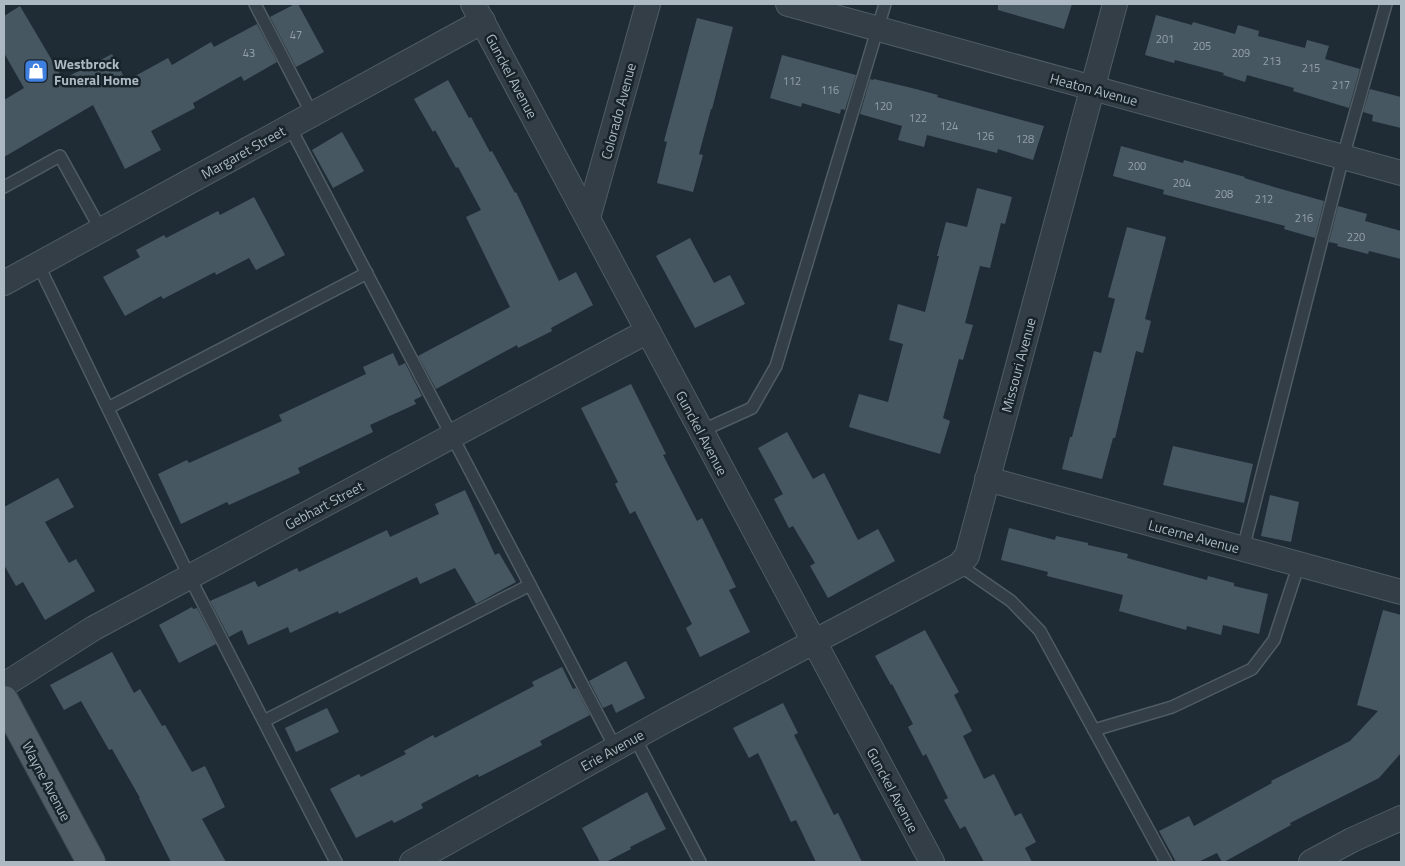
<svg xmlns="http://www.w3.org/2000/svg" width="1405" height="866" font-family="'Titillium Web',sans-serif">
<rect width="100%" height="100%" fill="#1f2c35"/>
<g fill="#475761">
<polygon points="295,4 298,4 324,52 296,67 270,17"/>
<polygon points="998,4 1072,4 1064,29 998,10"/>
<polygon points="20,6 63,79 112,54 126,81 168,58 172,65 211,42 214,47 257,24 277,62 244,81 241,76 193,103 195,108 151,131 161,150 125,169 93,105 4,157 4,100 24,88 4,53 4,16"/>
<polygon points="1156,15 1192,25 1193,22 1235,34 1238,25 1259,31 1258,36 1305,48 1307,40 1329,46 1325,59 1360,69 1349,108 1293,91 1294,88 1247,75 1245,82 1223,75 1224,73 1175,60 1174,63 1145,55"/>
<polygon points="697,18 733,27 712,109 711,109 699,154 703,155 693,192 657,183 667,142 664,141"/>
<polygon points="782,55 856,75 845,110 841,109 840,114 802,103 801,107 770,98"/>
<polygon points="870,79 873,80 874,79 912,88 938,95 937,97 1044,126 1033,160 998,149 997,153 927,135 924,147 898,140 902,126 860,114"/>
<polygon points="448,80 469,118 471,117 490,152 492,151 515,193 516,192 559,281 576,272 593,305 551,328 552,331 518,348 517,345 436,389 418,356 510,307 466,217 481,210 458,167 456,168 435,130 433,132 414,99"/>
<polygon points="1370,89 1401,97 1401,128 1372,121 1373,115 1363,112"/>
<polygon points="342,132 364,171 333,188 312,150"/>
<polygon points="1121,146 1183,163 1184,160 1245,177 1244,178 1281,189 1324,201 1315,238 1284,229 1285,226 1163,194 1164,190 1113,176"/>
<polygon points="977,188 1012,197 1005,224 1001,223 990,268 980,266 965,323 973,325 963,360 959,359 943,418 950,421 940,454 849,427 859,394 888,402 903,344 889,340 898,304 925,312 939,256 937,256 946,222 967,227"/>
<polygon points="254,197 285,255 256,270 249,258 216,275 215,272 163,299 161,296 125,316 103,277 140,257 136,250 164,235 166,238 218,211 220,215"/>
<polygon points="1338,206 1367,214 1365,221 1401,231 1401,259 1369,251 1368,254 1337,246 1338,244 1329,242"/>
<polygon points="1127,227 1166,237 1145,319 1151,321 1143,353 1136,351 1115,438 1113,438 1102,479 1062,469 1070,437 1072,437 1094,351 1101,353 1115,299 1108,297"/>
<polygon points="690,238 714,283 730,275 745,304 695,328 656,256"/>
<polygon points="393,353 399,366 405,363 422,396 414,400 416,404 370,425 373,432 298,468 300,473 229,505 227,502 181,524 158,474 187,460 189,463 282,421 279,415 366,374 363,367"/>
<polygon points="631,384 666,454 663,455 697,521 702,518 736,587 729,590 750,632 700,657 686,628 692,624 635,511 630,514 615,484 618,482 581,408"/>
<polygon points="787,432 813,479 824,473 858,540 878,529 895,561 828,598 810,566 815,563 793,526 789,528 774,499 783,494 758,448"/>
<polygon points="1173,446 1253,464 1244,503 1163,485"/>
<polygon points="58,478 74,507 45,522 69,563 76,559 95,591 45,620 23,582 16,586 4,565 4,507"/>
<polygon points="465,490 495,555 499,553 516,582 476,604 455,568 420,584 417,577 339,614 338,611 290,633 288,627 248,645 242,630 229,637 210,601 255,581 258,587 297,568 299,572 387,530 390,537 439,514 435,504"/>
<polygon points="1270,495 1299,502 1291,542 1261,536"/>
<polygon points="1009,528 1055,540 1056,536 1088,543 1088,545 1128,554 1127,558 1207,580 1208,576 1234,583 1234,586 1268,594 1259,634 1223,625 1221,635 1187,626 1186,630 1119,611 1123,595 1047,576 1048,572 1001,560"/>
<polygon points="192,607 193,609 197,608 216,644 179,663 159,625"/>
<polygon points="1383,610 1401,615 1401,753 1379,778 1290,823 1291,825 1224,862 1222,862 1217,853 1198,862 1176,862 1159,831 1189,816 1194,826 1272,783 1271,781 1350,741 1378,711 1357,705"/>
<polygon points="925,630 959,692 954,695 972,731 963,736 984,779 994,774 1015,816 1021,813 1036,842 1025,848 1032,862 984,862 965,826 960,829 944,800 948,798 926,754 923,756 908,727 913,724 892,684 891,685 875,656"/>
<polygon points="112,652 134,693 140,689 162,726 165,725 192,772 205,766 225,807 202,819 226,862 171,862 139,798 140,798 112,749 109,750 81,701 64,710 50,685"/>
<polygon points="626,661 645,698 616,713 612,704 603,708 589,681"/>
<polygon points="562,667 573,689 576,688 590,715 540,741 542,745 479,777 478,774 421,804 423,808 394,823 392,820 356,838 330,789 359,774 361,777 406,754 404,751 433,735 435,738 534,686 532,682"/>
<polygon points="783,703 798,733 794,735 834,815 838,813 862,862 816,862 796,820 791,822 758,753 749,758 733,728"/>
<polygon points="327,708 339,732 296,752 285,728"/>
<polygon points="647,792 666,829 630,847 631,849 606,862 600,862 582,828"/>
</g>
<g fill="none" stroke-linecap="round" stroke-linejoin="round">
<g stroke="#505c64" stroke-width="14">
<g id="lane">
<polyline points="255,4 312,114"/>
<polyline points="290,127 616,749"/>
<polyline points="4,187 60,156 101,230"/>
<polyline points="38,264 189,576 336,862"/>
<polyline points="108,408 367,273"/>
<polyline points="701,431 752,408 776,366 885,4"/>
<polyline points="1243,549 1343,157 1386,4"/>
<polyline points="959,565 1011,601 1040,631 1166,862"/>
<polyline points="264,721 530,585"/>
<polyline points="1094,730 1172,707 1252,669 1274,640 1299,564"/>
<polyline points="635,738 700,862"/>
</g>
</g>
<g stroke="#505c64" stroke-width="26">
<g id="street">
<polyline points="473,4 932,862"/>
<polyline points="788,4 1401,173"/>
<polyline points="588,218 648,4"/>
<polyline points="4,283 483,21"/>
<polyline points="987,479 1401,592"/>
<polyline points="4,685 94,628 648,331"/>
<polyline points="412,862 666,720 959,565 967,556 1115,4"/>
<polyline points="1311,862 1352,840 1401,818"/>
</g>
</g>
<g stroke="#3c474f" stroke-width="30">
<polyline id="primary" points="4,700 91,862"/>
</g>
<use href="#lane" stroke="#333e46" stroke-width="11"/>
<use href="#street" stroke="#333e46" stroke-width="24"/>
<use href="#primary" stroke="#505d66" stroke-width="28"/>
</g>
<defs>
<g id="shop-square" transform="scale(1.25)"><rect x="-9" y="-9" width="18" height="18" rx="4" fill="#3f7fe0" stroke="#18232a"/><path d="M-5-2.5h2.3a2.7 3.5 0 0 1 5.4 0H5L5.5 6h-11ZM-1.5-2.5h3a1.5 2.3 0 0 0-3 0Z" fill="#fff"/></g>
</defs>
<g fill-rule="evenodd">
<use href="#shop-square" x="36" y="71"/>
</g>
<g text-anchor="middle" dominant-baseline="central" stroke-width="5" stroke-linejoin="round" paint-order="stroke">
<g font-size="11" fill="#93a0aa">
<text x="296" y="35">47</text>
<text x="1165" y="39">201</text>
<text x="1202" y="46">205</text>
<text x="249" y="53">43</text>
<text x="1241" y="53">209</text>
<text x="1272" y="61">213</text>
<text x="1311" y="68">215</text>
<text x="792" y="81">112</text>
<text x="1341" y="85">217</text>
<text x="830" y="90">116</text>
<text x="883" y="106">120</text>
<text x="918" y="118">122</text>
<text x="949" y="126">124</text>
<text x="985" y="136">126</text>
<text x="1025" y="139">128</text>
<text x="1137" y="166">200</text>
<text x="1182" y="183">204</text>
<text x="1224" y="194">208</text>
<text x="1264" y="199">212</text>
<text x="1304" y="218">216</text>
<text x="1356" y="237">220</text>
</g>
<g font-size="14" font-weight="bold" fill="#acb9c3" stroke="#18232a" text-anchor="start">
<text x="54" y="63">Westbrock<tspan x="54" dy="16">Funeral Home</tspan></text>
</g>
<g font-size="14" fill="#acb9c3" stroke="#18232a">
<text transform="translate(512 76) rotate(62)">Gunckel Avenue</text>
<text transform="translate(1094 89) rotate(15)">Heaton Avenue</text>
<text transform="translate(618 111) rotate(-75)">Colorado Avenue</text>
<text transform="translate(243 152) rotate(-29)">Margaret Street</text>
<text transform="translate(1018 365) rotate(-75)">Missouri Avenue</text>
<text transform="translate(702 433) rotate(62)">Gunckel Avenue</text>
<text transform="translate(324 505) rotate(-28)">Gebhart Street</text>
<text transform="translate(1194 536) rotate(15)">Lucerne Avenue</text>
<text transform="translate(612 750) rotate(-29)">Erie Avenue</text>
<text transform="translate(47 781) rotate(62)">Wayne Avenue</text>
<text transform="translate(893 790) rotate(62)">Gunckel Avenue</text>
</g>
</g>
<rect width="1405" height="866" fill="none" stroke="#acb9c3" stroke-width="10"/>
</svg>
